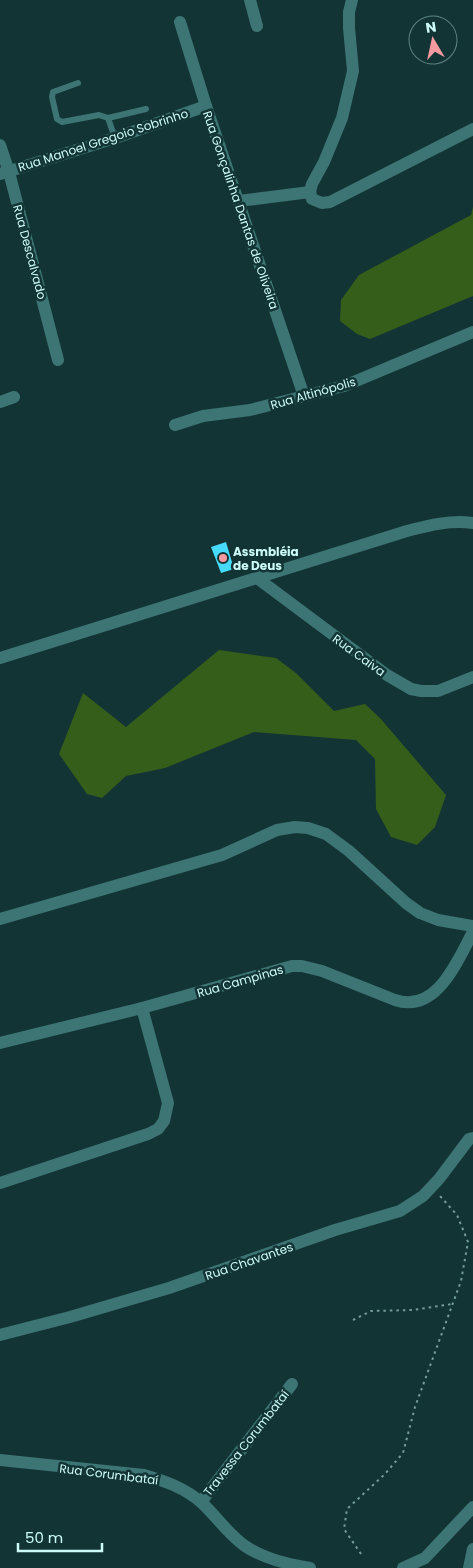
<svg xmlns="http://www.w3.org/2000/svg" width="473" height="1568" font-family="Poppins,sans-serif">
<rect width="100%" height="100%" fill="#133434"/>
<g fill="#355e1a">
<polygon points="473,207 473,296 370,339 357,334 340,321 341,300 359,275 471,215"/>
<polygon points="219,650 276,658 296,673 334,711 365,704 380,718 446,795 435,827 417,845 391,837 376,809 375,759 356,740 254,732 165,768 126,776 102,798 87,794 59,754 83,693 126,727"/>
</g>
<polygon fill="#46dbfb" points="226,542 234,569 221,573 211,547"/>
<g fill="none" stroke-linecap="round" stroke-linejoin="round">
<g stroke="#749c9c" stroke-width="2" stroke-dasharray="2.5 4" stroke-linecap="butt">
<polyline points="353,1320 371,1311 413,1310 452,1304"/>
<polyline points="361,1554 344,1529 347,1509 385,1474 403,1453 415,1407 461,1281 468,1242 457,1215 440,1196"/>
</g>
<g stroke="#3d7474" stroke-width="6">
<polyline points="78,83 53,92 52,97 57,119 62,122 99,115 108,118 115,138"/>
<polyline points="108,118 146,109"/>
</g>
<g stroke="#3d7474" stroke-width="12">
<polyline points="250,0 257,26"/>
<polyline points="180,22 206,106 304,396"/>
<polyline points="0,145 9,172 58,360"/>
<polyline points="0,174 115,138 206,106"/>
<polyline points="310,192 312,184 324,162 342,118 353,71 349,28 349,12 352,0"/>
<polyline points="239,201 310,192 312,199 322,203 330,202 473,129"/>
<polyline points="0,402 14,397"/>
<polyline points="175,425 203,416 250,410 344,386 473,332"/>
<polyline points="257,578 387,675 411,689 421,691 438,691 473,677"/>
<path d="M0,1043L142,1008L292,966H302L322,971L395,1000C437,1014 457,961 473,932"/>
<polyline points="0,1183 148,1134 158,1129 164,1121 168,1103 142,1008"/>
<polyline points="0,1335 70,1317 169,1288 335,1230 400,1211 423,1196 439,1179 469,1139 473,1138"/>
<path d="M0,1460L144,1475C165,1481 185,1488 202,1503C217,1517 228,1534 245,1546C264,1559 288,1564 310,1568"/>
<polyline points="201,1502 292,1384"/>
<polyline points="403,1568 425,1558 473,1507"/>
<polyline points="469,1568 473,1549"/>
</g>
<g stroke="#3d7474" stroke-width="12">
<path d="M0,658L407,531C430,525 450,520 473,523"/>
<polyline points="0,919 222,855 277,830 295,827 308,828 326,834 349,851 406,903 420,913 438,920 473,926"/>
</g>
</g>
<circle fill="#f49aa0" stroke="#133434" stroke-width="2" cx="223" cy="558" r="5"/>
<g text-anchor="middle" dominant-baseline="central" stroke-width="5" stroke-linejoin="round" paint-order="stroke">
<g font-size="12" fill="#ccfbfa" stroke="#133434">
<text transform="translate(103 140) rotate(-18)">Rua Manoel Gregoio Sobrinho</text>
<text transform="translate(241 210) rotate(71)">Rua Gonçalinha Dantas de Oliveira</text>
<text transform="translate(30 252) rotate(75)">Rua Descalvado</text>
<text transform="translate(313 393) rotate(-16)">Rua Altinópolis</text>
<text transform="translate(359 655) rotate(36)">Rua Caiva</text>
<text transform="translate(240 981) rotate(-16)">Rua Campinas</text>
<text transform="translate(249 1261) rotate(-19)">Rua Chavantes</text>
<text transform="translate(246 1443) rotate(-52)">Travessa Corumbataí</text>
<text transform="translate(109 1474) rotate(7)">Rua Corumbataí</text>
</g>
<g font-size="12" font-weight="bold" fill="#ccfbfa" stroke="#133434" text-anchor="start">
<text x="233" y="551">Assmbléia<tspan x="233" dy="14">de Deus</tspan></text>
</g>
</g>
<g transform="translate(433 40) rotate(351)"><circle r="24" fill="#133434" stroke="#5d8483"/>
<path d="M0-4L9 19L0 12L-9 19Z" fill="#f49aa0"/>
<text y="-8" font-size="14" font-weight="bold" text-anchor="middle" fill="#ccfbfa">N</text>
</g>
<path d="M18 1543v8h84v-8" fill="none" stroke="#ccfbfa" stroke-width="2.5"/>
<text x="25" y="1543" font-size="15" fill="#ccfbfa" stroke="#133434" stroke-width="4" paint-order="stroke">50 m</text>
</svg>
